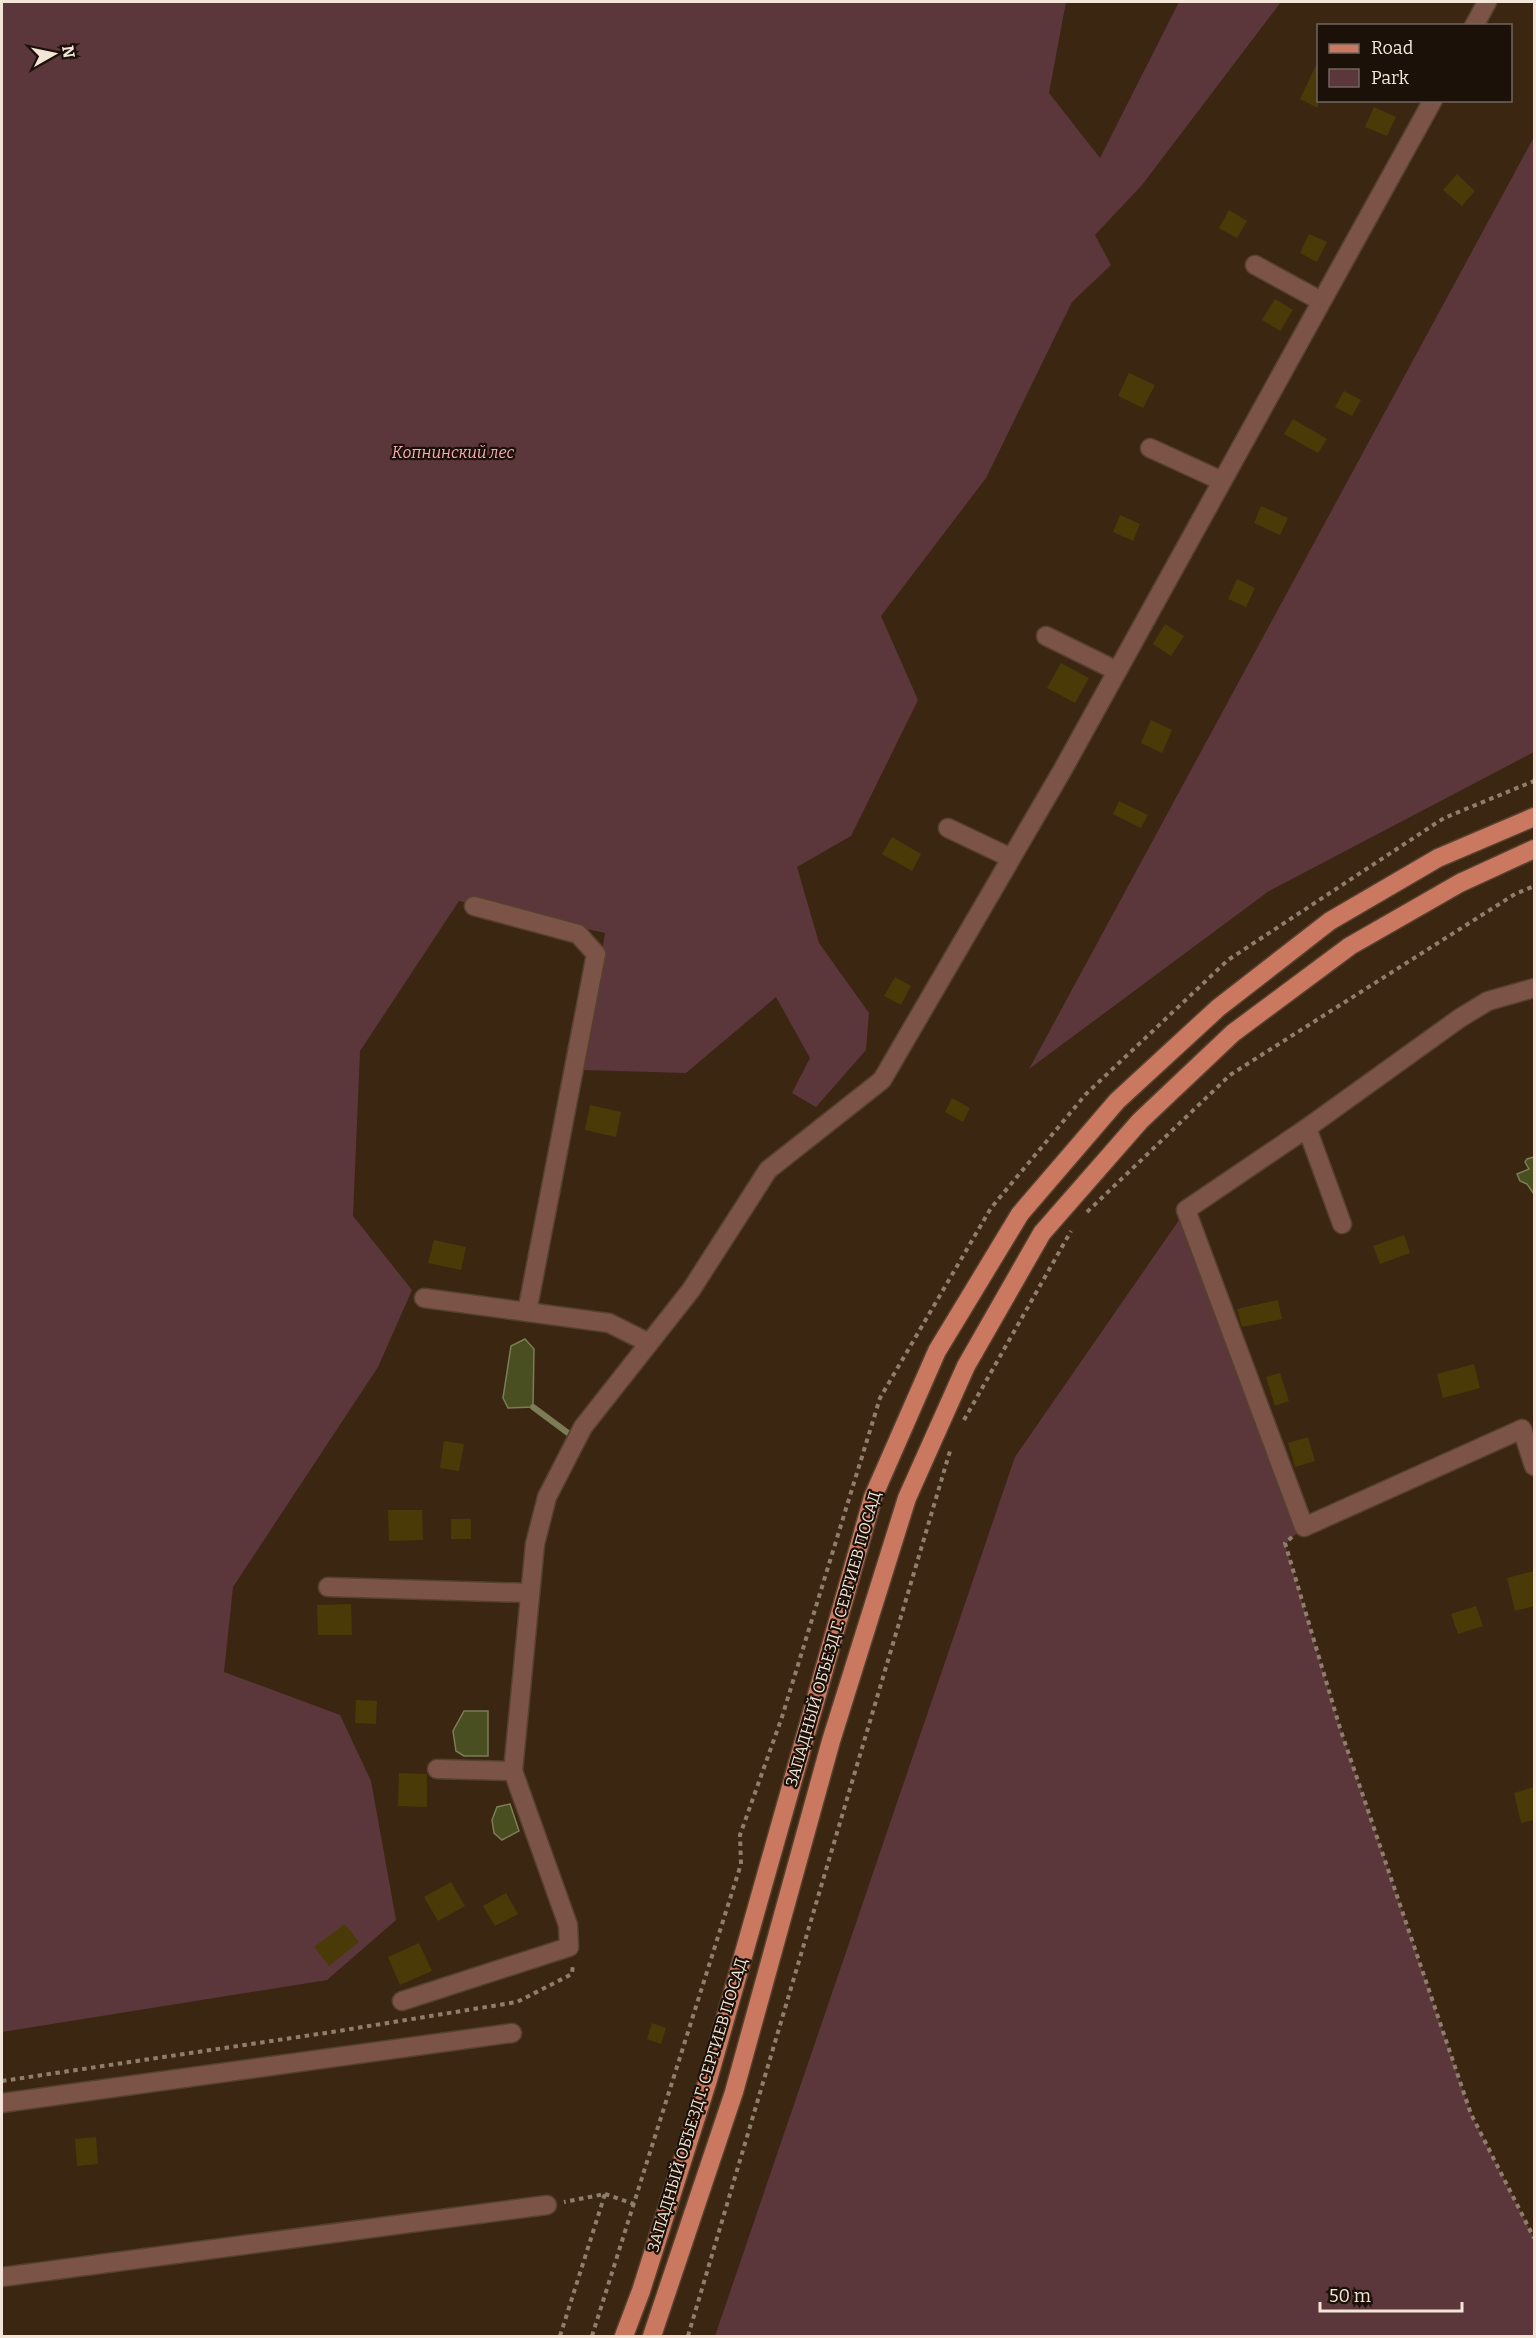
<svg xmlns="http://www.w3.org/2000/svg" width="1536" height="2338" font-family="Bitter,serif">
<rect width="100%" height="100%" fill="#3b2612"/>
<g fill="#5b373c">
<polygon points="2,2 1066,2 1049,93 1100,158 1179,2 1281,2 1142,185 1095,235 1111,265 1072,302 986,478 881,616 918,700 851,836 797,867 819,943 869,1013 866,1050 816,1107 792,1093 810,1058 776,997 686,1073 583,1070 605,933 459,901 360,1051 353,1216 412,1290 378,1367 233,1587 224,1672 340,1715 371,1781 396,1920 327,1980 2,2032"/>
<polygon points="1534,137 1534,752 1269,891 1029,1069"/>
<polygon points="1186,1210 1304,1527 1285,1544 1340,1728 1471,2114 1534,2238 1534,2336 715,2336 1015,1457"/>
</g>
<g fill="#494f20" stroke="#7c7c57" stroke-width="1.5">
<polygon points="1534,1157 1534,1194 1527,1184 1520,1181 1517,1174 1529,1169 1525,1162 1527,1159"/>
<polygon points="525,1339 534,1349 533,1407 508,1408 503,1398 511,1346"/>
<polygon points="464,1711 488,1711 488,1756 464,1756 456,1751 453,1731"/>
<polygon points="510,1804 519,1831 502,1840 494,1833 492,1820 497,1807"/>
</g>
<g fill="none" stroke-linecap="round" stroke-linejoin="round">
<polyline stroke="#7c7c57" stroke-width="6" points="533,1407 568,1433"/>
</g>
<g fill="#4a3a07">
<polygon points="1318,61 1318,108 1300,99"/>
<polygon points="1374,107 1396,117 1387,136 1365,127"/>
<polygon points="1457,174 1475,191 1462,206 1443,190"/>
<polygon points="1229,210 1247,221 1237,238 1219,228"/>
<polygon points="1309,234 1327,242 1317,262 1300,253"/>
<polygon points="1275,299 1293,310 1280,331 1262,320"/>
<polygon points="1129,373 1155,385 1143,408 1118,396"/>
<polygon points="1344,391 1361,400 1352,416 1335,407"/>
<polygon points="1293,419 1327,439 1318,453 1284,434"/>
<polygon points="1261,506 1288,518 1280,535 1254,523"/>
<polygon points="1120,515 1140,524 1133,541 1113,532"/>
<polygon points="1237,579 1255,588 1246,607 1228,599"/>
<polygon points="1165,624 1184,636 1171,656 1153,644"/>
<polygon points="1061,663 1089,678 1075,703 1047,688"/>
<polygon points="1151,720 1172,730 1162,753 1141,743"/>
<polygon points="1119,801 1148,815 1141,828 1113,814"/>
<polygon points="892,837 921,854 912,871 882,854"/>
<polygon points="895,977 911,986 901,1005 884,996"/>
<polygon points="952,1098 970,1108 963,1122 945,1112"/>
<polygon points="590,1105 621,1112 616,1137 585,1130"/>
<polygon points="1404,1235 1410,1253 1380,1264 1373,1246"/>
<polygon points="434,1240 466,1247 461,1270 428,1263"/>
<polygon points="1278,1300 1282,1319 1242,1327 1237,1309"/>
<polygon points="1474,1364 1480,1388 1443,1398 1437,1374"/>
<polygon points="1280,1373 1289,1401 1275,1406 1266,1377"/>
<polygon points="1308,1437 1315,1461 1295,1467 1288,1443"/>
<polygon points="444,1441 464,1444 459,1471 440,1468"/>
<polygon points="388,1510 422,1510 423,1540 389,1541"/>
<rect x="451" y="1519" width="20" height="20"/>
<polygon points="1534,1571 1534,1606 1515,1611 1507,1578"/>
<polygon points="351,1604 352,1635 318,1635 317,1605"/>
<polygon points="1476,1606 1483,1626 1458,1634 1451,1614"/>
<polygon points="356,1700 377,1701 376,1724 355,1723"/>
<polygon points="399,1773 427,1774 427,1807 398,1806"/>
<polygon points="1534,1787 1534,1820 1521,1823 1514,1793"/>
<polygon points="451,1882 465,1906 438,1921 424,1897"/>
<polygon points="506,1893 518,1914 495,1926 483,1906"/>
<polygon points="345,1924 359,1942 329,1966 314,1947"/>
<polygon points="419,1943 432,1971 400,1985 388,1957"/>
<polygon points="652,2023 666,2028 661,2044 647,2039"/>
<polygon points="96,2137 98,2164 77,2166 75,2139"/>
</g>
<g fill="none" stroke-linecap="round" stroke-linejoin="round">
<g stroke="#55412e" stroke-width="21">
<g id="minor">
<polyline points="1474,26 1487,2"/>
<polyline points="1255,265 1321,301"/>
<polyline points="1150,448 1222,481"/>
<polyline points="1046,636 1117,671"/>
<polyline points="948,828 1011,858"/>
<polyline points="474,906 578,934 596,954 527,1312"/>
<polyline points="1307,1128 1186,1210 1304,1527 1522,1429 1534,1466"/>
<polyline points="1342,1224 1307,1128 1460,1018 1488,1001 1534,988"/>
<polyline points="424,1298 609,1323 649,1343"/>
<polyline points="328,1587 530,1593"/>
<polyline points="437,1769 513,1771"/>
<polyline points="402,2001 569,1947 568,1925 513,1771 535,1544 547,1497 583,1427 691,1290 768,1170 882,1080 1062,771 1433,100"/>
<polyline points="2,2103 512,2033"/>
<polyline points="2,2277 547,2205"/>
</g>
</g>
<g stroke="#55412e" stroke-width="21">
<g id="major">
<polyline points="624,2336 641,2291 708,2080 873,1497 937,1351 1020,1214 1117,1101 1218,1008 1330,921 1438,858 1534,817"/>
<polyline points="652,2336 734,2092 831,1741 907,1498 966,1366 1042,1233 1140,1121 1233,1033 1350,946 1460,883 1534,849"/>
</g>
</g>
<g stroke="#907e6d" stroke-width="4" stroke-dasharray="4.5 4.5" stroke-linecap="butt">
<polyline points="1087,1212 1230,1075 1515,894 1534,886"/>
<polyline points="964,1420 1071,1231"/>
<polyline points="1292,1537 1285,1543 1340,1728 1471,2114 1534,2238"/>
<polyline points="2,2081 332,2032 517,2002 572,1974 573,1964"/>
<polyline points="605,2194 634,2204"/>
<polyline points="560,2336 605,2194 564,2202"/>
<polyline points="592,2336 741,1864 740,1835 782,1717 880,1398 991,1208 1086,1094 1228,960 1444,818 1534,781"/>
<polyline points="688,2336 950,1451"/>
</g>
<use href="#minor" stroke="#7c5347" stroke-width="18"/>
<use href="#major" stroke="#ca7860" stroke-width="18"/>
</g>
<g text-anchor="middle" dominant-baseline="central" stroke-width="4.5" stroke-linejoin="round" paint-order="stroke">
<g font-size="16" font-style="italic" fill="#fba9b3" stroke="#1b1109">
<text x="453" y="452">Копнинский лес</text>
</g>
<g font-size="16" fill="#f3e5d8" stroke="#1b1109">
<text transform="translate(833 1639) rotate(-74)">ЗАПАДНЫЙ ОБЪЕЗД Г. СЕРГИЕВ ПОСАД</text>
<text transform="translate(697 2105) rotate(-73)">ЗАПАДНЫЙ ОБЪЕЗД Г. СЕРГИЕВ ПОСАД</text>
</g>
</g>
<rect width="1536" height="2338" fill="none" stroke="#f3e5d8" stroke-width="6"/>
<rect x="1317" y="24" width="195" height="78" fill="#1b1109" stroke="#71665c" stroke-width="1.5"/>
<rect x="1329" y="44" width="30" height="9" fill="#ca7860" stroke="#71665c" stroke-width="1.5"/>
<text x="1371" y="54" font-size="18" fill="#f3e5d8">Road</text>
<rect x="1329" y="69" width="30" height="18" fill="#5b373c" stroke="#71665c" stroke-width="1.5"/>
<text x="1371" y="84" font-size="18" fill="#f3e5d8">Park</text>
<g transform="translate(54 54) rotate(81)" stroke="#1b1109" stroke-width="4.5" paint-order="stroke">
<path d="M0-4.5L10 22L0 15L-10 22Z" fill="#f3e5d8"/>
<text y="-9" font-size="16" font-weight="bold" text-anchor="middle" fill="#f3e5d8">N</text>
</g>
<path d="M1320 2302v9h142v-9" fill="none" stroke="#f3e5d8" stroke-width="3"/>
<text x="1329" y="2302" font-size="18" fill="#f3e5d8" stroke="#1b1109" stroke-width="4.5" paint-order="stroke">50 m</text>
</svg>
